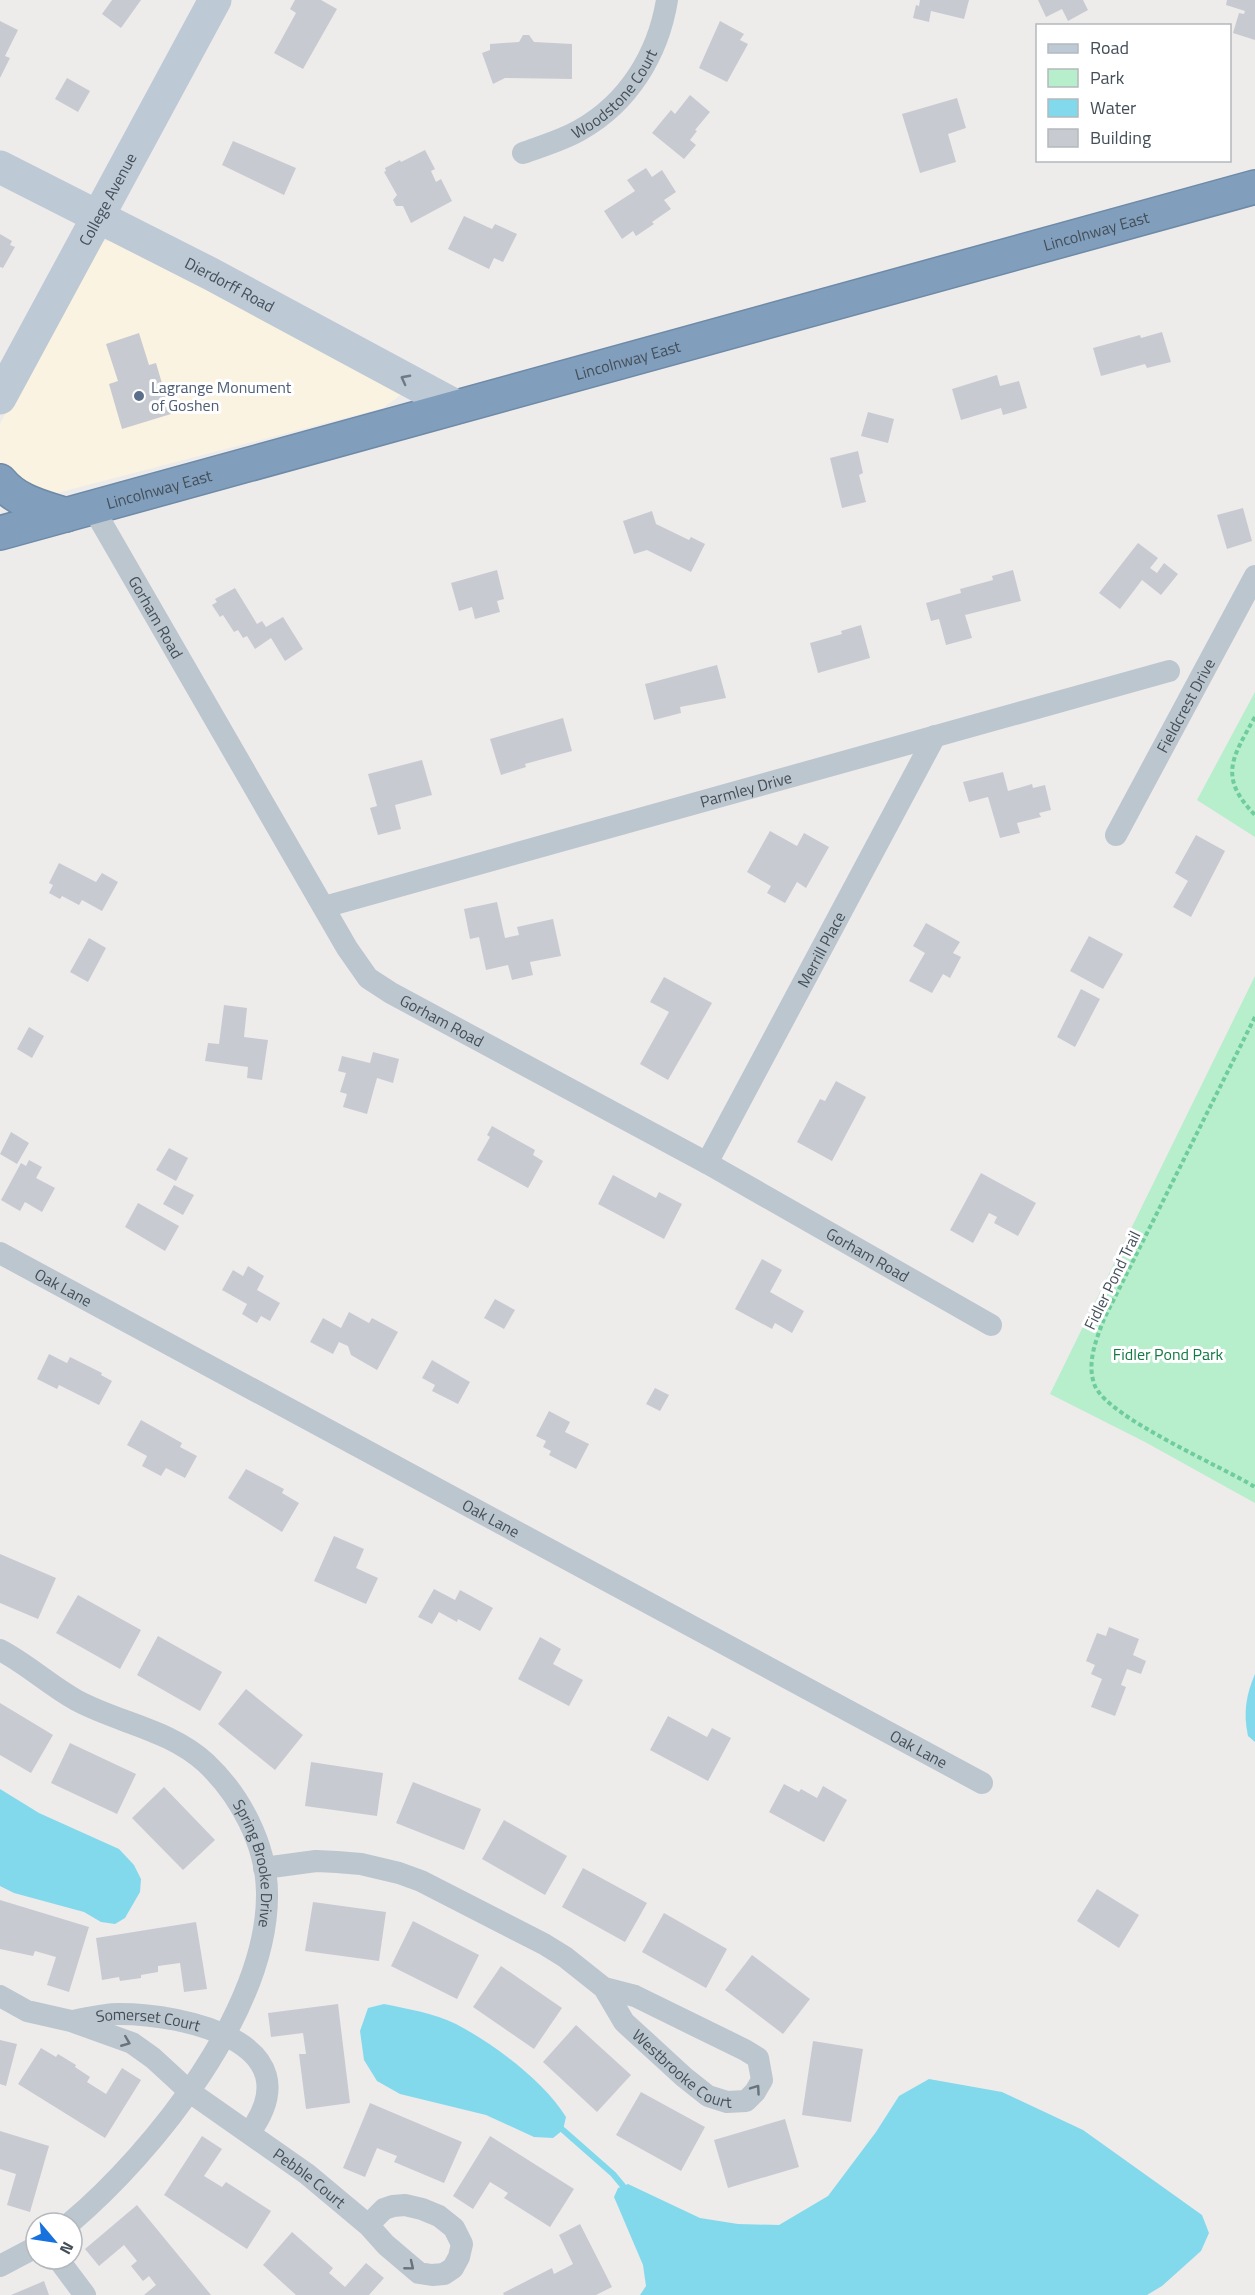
<svg xmlns="http://www.w3.org/2000/svg" width="1255" height="2295" font-family="'Titillium Web',sans-serif">
<rect width="100%" height="100%" fill="#eeebeb"/>
<polygon fill="#fbf3e2" points="112,240 402,394 383,408 11,505 0,505 0,424 94,248 104,241"/>
<g fill="#b7eecb">
<polygon points="1255,692 1255,837 1197,800"/>
<polygon points="1255,976 1255,1503 1145,1442 1050,1394"/>
</g>
<g fill="#83d9ec">
<path d="M1255,1674V1742L1248,1736C1243,1713 1246,1695 1255,1674Z"/>
<polygon points="0,1789 39,1813 119,1849 134,1865 141,1879 140,1892 125,1918 115,1924 101,1922 84,1912 14,1893 0,1886"/>
<path d="M384,2004C408,2009 434,2013 456,2024C494,2044 544,2081 566,2117L563,2130L553,2138L534,2137L486,2115L400,2094L377,2081L364,2060L360,2031L368,2008Z"/>
<polygon points="929,2079 1002,2092 1083,2130 1202,2215 1209,2233 1201,2251 1162,2286 1147,2295 640,2295 646,2286 643,2265 614,2197 618,2188 628,2184 700,2218 738,2224 779,2225 828,2196 876,2132 899,2096"/>
</g>
<g fill="none" stroke-linecap="round" stroke-linejoin="round">
<polyline stroke="#83d9ec" stroke-width="6" points="563,2130 613,2174 623,2186"/>
</g>
<g fill="#c8cad1">
<polygon points="112,0 141,0 121,28 102,14"/>
<polygon points="295,0 321,0 337,9 303,69 274,53 296,13 290,9"/>
<polygon points="920,0 969,0 964,19 931,11 929,22 913,18 916,5 919,6"/>
<polygon points="1038,0 1083,0 1088,10 1068,21 1062,9 1046,17"/>
<polygon points="1227,0 1255,0 1255,40 1233,33 1239,13 1244,14 1245,11 1226,5"/>
<polygon points="0,21 18,30 5,56 10,58 0,78"/>
<polygon points="720,21 744,34 740,40 748,44 727,82 699,68"/>
<polygon points="523,35 529,35 534,42 572,44 572,79 505,78 493,84 482,53 490,50 490,44 519,42"/>
<polygon points="67,78 90,91 78,112 55,99"/>
<polygon points="690,95 710,112 695,130 697,131 690,140 696,145 684,159 652,133 671,110 675,114"/>
<polygon points="957,98 966,128 948,134 956,162 920,173 902,114"/>
<polygon points="233,141 296,168 284,195 222,165"/>
<polygon points="425,150 435,169 431,171 436,182 441,179 452,201 411,223 403,206 396,206 393,200 397,195 384,172 386,171 385,168 400,160 401,162"/>
<polygon points="646,168 652,177 662,170 676,192 664,200 671,209 652,222 654,224 636,236 633,231 622,239 604,211 635,191 627,180"/>
<polygon points="464,216 492,229 495,224 517,234 503,262 494,258 489,269 448,249"/>
<polygon points="0,234 12,241 10,245 15,247 3,268 0,267"/>
<polygon points="1162,332 1171,362 1147,368 1145,364 1101,376 1093,348 1140,335 1141,338"/>
<polygon points="139,333 149,365 156,363 171,414 122,429 109,384 118,381 106,344"/>
<polygon points="997,375 1000,386 1019,381 1027,408 1003,415 1001,408 961,420 952,389"/>
<polygon points="868,412 894,419 888,443 861,436"/>
<polygon points="858,451 863,473 859,475 866,502 842,508 830,458"/>
<polygon points="1243,508 1252,541 1227,549 1217,515"/>
<polygon points="652,511 656,524 689,540 691,537 705,544 691,572 647,550 634,554 623,521"/>
<polygon points="1138,543 1158,558 1150,568 1157,573 1164,563 1178,574 1161,595 1142,580 1120,609 1099,593"/>
<polygon points="497,570 504,599 497,601 500,612 475,619 472,607 459,611 451,583"/>
<polygon points="1013,570 1021,601 965,615 972,638 946,645 939,619 931,621 926,603 961,593 960,589 993,580 992,576"/>
<polygon points="235,588 257,624 262,621 266,627 283,617 303,649 285,661 271,638 255,649 247,636 243,638 238,630 234,632 223,615 220,617 212,605 217,602 215,599"/>
<polygon points="861,625 870,658 818,673 810,643 842,634 841,631"/>
<polygon points="717,665 726,698 680,707 681,713 654,720 645,684"/>
<polygon points="563,718 572,751 525,764 526,767 501,775 490,739"/>
<polygon points="422,760 432,795 395,805 401,829 378,835 370,808 377,806 368,774"/>
<polygon points="1003,772 1008,791 1032,784 1033,788 1045,785 1051,810 1039,813 1041,817 1017,823 1020,833 1000,838 988,797 969,802 963,782"/>
<polygon points="770,831 797,846 804,833 829,847 806,888 797,882 785,903 767,893 771,886 747,872"/>
<polygon points="1196,835 1225,851 1191,917 1173,907 1188,881 1175,873"/>
<polygon points="59,863 96,882 102,873 118,882 102,911 82,900 79,905 62,896 60,899 49,893 53,885 49,883"/>
<polygon points="497,902 505,938 519,935 517,927 553,919 561,956 530,962 533,975 512,980 508,965 486,970 479,937 470,939 464,909"/>
<polygon points="926,923 960,942 953,953 961,957 950,978 943,974 932,993 909,981 925,953 913,946"/>
<polygon points="1089,936 1123,954 1103,989 1070,971"/>
<polygon points="89,938 106,948 88,982 70,972"/>
<polygon points="664,977 712,1003 668,1080 640,1064 669,1012 650,1002"/>
<polygon points="1081,989 1100,999 1075,1047 1057,1037"/>
<polygon points="224,1005 247,1008 244,1037 268,1040 262,1080 247,1078 248,1067 205,1061 208,1043 219,1044"/>
<polygon points="29,1027 44,1036 32,1058 17,1049"/>
<polygon points="373,1052 399,1059 393,1083 377,1078 367,1114 343,1107 347,1094 340,1092 346,1073 338,1071 342,1056 370,1063"/>
<polygon points="836,1081 866,1097 832,1161 797,1142 820,1099 825,1101"/>
<polygon points="492,1126 535,1150 533,1155 543,1161 528,1188 477,1160 490,1137 487,1135"/>
<polygon points="11,1132 29,1143 17,1164 0,1154"/>
<polygon points="169,1148 188,1158 176,1181 156,1170"/>
<polygon points="29,1160 42,1167 36,1178 55,1188 42,1212 25,1202 20,1211 1,1200 21,1163 26,1166"/>
<polygon points="981,1173 1036,1203 1018,1236 994,1223 997,1217 989,1213 973,1243 950,1230"/>
<polygon points="613,1175 656,1198 659,1192 682,1204 664,1239 598,1204"/>
<polygon points="174,1185 194,1195 183,1215 163,1204"/>
<polygon points="138,1203 179,1226 165,1251 125,1227"/>
<polygon points="762,1259 782,1270 770,1292 804,1311 792,1333 775,1323 772,1329 735,1309"/>
<polygon points="248,1266 264,1276 257,1290 280,1303 270,1321 261,1316 257,1323 242,1314 247,1304 222,1290 233,1270 243,1276"/>
<polygon points="495,1299 515,1310 504,1329 484,1318"/>
<polygon points="349,1312 369,1323 372,1318 398,1332 377,1370 351,1355 348,1346 339,1342 333,1354 310,1342 323,1318 341,1328"/>
<polygon points="49,1354 67,1363 70,1357 102,1373 101,1375 112,1381 99,1405 59,1385 57,1389 37,1379"/>
<polygon points="432,1360 470,1382 458,1404 432,1391 435,1385 422,1378"/>
<polygon points="655,1388 669,1395 660,1411 646,1404"/>
<polygon points="549,1411 570,1422 565,1432 589,1444 576,1469 549,1455 551,1451 543,1447 546,1441 536,1436"/>
<polygon points="141,1420 182,1443 180,1447 197,1456 185,1478 166,1468 161,1476 142,1466 147,1456 127,1445"/>
<polygon points="246,1469 284,1489 282,1493 299,1503 282,1532 228,1498"/>
<polygon points="334,1536 364,1549 356,1568 378,1578 366,1604 314,1581"/>
<polygon points="0,1554 56,1578 38,1619 0,1603"/>
<polygon points="434,1589 455,1600 460,1590 493,1608 480,1631 458,1619 457,1622 439,1612 432,1624 418,1617"/>
<polygon points="78,1595 141,1630 120,1669 56,1633"/>
<polygon points="1109,1627 1139,1639 1133,1655 1146,1661 1141,1674 1127,1669 1121,1685 1126,1687 1115,1716 1091,1707 1102,1679 1091,1674 1095,1665 1086,1661 1097,1633 1106,1636"/>
<polygon points="158,1636 222,1672 200,1711 137,1675"/>
<polygon points="540,1637 561,1649 553,1664 583,1680 569,1706 518,1679"/>
<polygon points="246,1689 303,1735 275,1770 218,1724"/>
<polygon points="0,1703 53,1735 31,1773 0,1755"/>
<polygon points="668,1716 707,1737 712,1728 731,1738 708,1781 650,1750"/>
<polygon points="70,1743 136,1774 117,1814 51,1783"/>
<polygon points="311,1762 383,1773 377,1816 305,1806"/>
<polygon points="413,1782 481,1809 464,1850 396,1823"/>
<polygon points="784,1784 799,1792 801,1789 817,1798 823,1786 847,1800 824,1842 769,1812"/>
<polygon points="164,1787 215,1840 183,1870 132,1818"/>
<polygon points="504,1820 567,1856 545,1895 482,1859"/>
<polygon points="583,1868 647,1903 625,1942 562,1907"/>
<polygon points="1097,1889 1139,1915 1119,1948 1077,1921"/>
<polygon points="0,1900 89,1927 69,1992 47,1985 56,1957 35,1951 33,1956 0,1949"/>
<polygon points="313,1902 386,1912 379,1961 305,1951"/>
<polygon points="664,1913 727,1949 706,1988 642,1952"/>
<polygon points="413,1921 479,1955 457,1999 391,1966"/>
<polygon points="196,1922 207,1989 184,1992 180,1963 158,1966 158,1972 141,1975 141,1978 120,1981 119,1977 102,1980 96,1938"/>
<polygon points="752,1955 810,1999 783,2034 725,1990"/>
<polygon points="501,1966 562,2008 534,2049 473,2007"/>
<polygon points="338,2004 350,2103 306,2109 299,2054 306,2054 303,2033 271,2037 268,2013"/>
<polygon points="576,2025 631,2075 597,2112 543,2062"/>
<polygon points="0,2040 17,2044 6,2086 0,2084"/>
<polygon points="813,2041 863,2049 851,2122 802,2115"/>
<polygon points="41,2048 56,2057 58,2054 76,2065 75,2067 90,2077 87,2082 106,2094 122,2068 141,2080 105,2138 18,2084"/>
<polygon points="641,2092 705,2127 681,2171 616,2135"/>
<polygon points="370,2103 462,2142 444,2183 394,2162 397,2156 377,2148 365,2177 343,2168"/>
<polygon points="785,2119 799,2167 728,2188 714,2140"/>
<polygon points="0,2131 49,2146 30,2212 7,2205 16,2174 0,2169"/>
<polygon points="202,2136 222,2149 204,2176 222,2187 226,2182 271,2211 247,2249 164,2195"/>
<polygon points="490,2136 574,2189 550,2227 504,2198 508,2193 490,2182 473,2209 453,2196"/>
<polygon points="137,2205 211,2295 144,2295 156,2285 149,2276 143,2281 131,2266 137,2261 124,2245 99,2266 85,2249"/>
<polygon points="580,2224 612,2287 596,2295 504,2295 503,2293 552,2268 554,2274 573,2264 559,2235"/>
<polygon points="292,2232 333,2268 329,2273 345,2287 366,2263 384,2278 369,2295 296,2295 263,2265"/>
<polygon points="44,2281 49,2295 11,2295"/>
</g>
<g fill="none" stroke-linecap="round" stroke-linejoin="round">
<g stroke="#6d8aa7" stroke-width="36">
<g id="highway">
<path d="M0,481C17,502 42,507 66,515"/>
<path id="s13" d="M0,533L1255,187"/>
</g>
</g>
<g stroke="#6fcc9c" stroke-width="4" stroke-dasharray="4.5 3" stroke-linecap="butt">
<path d="M1255,717C1232,758 1218,777 1255,815"/>
<path d="M1255,1017L1104,1319C1096,1340 1086,1364 1095,1386C1109,1418 1221,1466 1255,1487"/>
</g>
<g stroke="#bcc6ce" stroke-width="22">
<path id="s1" d="M523,153C542,146 563,140 580,130C628,103 658,55 667,0"/>
<path id="s2" d="M93,508L347,948L368,978L391,993L707,1163L991,1325"/>
<path id="s3" d="M1116,835L1255,576"/>
<path id="s4" d="M324,907L1169,671"/>
<path id="s5" d="M707,1163L935,736"/>
<path id="s6" d="M0,1253L982,1783"/>
<path id="s7" d="M0,1650C27,1664 49,1685 76,1700C118,1723 169,1729 206,1763C240,1795 266,1844 267,1892C269,2008 155,2151 70,2223"/>
<path id="s8" d="M264,1868L316,1861L337,1862L361,1864L399,1873L421,1881L544,1944L565,1957L604,1988L624,2022L684,2077L708,2096L727,2102L746,2101L755,2092L762,2080L758,2058L745,2050L635,1996L604,1988"/>
<path id="s9" d="M0,1996L27,2011L71,2021L132,2043L153,2058L190,2092L307,2174L368,2225L386,2245L419,2273L432,2275L444,2274L453,2268L459,2257L462,2244L454,2228L439,2216L422,2209L405,2205L393,2206L384,2209L368,2225"/>
<path id="s10" d="M73,2021C88,2018 104,2014 119,2014C183,2014 315,2042 250,2132"/>
<polyline points="58,2259 85,2295"/>
<polyline points="0,2266 36,2247"/>
</g>
<g stroke="#bdc9d5" stroke-width="33">
<path id="s11" d="M0,167L211,274L456,406"/>
<path id="s12" d="M0,398L215,0"/>
</g>
<use href="#highway" stroke="#819fbc" stroke-width="33"/>
</g>
<defs><path id="oneway-chevron" d="M-2-3.5L2.5 0L-2 3.5" fill="none" stroke-width="1.6" stroke-linecap="round" stroke-linejoin="round" transform="scale(1.5)"/></defs>
<use stroke="#6e7a84" href="#oneway-chevron" transform="translate(405 379) rotate(-152)"/>
<g stroke="#68737c">
<use href="#oneway-chevron" transform="translate(126 2042) rotate(22)"/>
<use href="#oneway-chevron" transform="translate(756 2089) rotate(-55)"/>
<use href="#oneway-chevron" transform="translate(410 2266) rotate(39)"/>
</g>
<circle fill="#5c6f8a" stroke="#fff" stroke-width="2" cx="139" cy="396" r="6"/>
<g text-anchor="middle" dominant-baseline="central" stroke-width="6" stroke-linejoin="round" paint-order="stroke">
<g font-size="16" fill="#444f59" stroke="#fff">
<text stroke="none"><textPath href="#s1" startOffset="112">Woodstone Court</textPath></text>
<text stroke="none"><textPath href="#s12" startOffset="226">College Avenue</textPath></text>
<text stroke="none"><textPath href="#s13" startOffset="1137">Lincolnway East</textPath></text>
<text stroke="none"><textPath href="#s11" startOffset="258">Dierdorff Road</textPath></text>
<text stroke="none"><textPath href="#s13" startOffset="651">Lincolnway East</textPath></text>
<text stroke="none"><textPath href="#s13" startOffset="165">Lincolnway East</textPath></text>
<text stroke="none"><textPath href="#s2" startOffset="126">Gorham Road</textPath></text>
<text stroke="none"><textPath href="#s3" startOffset="147">Fieldcrest Drive</textPath></text>
<text stroke="none"><textPath href="#s4" startOffset="438">Parmley Drive</textPath></text>
<text stroke="none"><textPath href="#s5" startOffset="242">Merrill Place</textPath></text>
<text stroke="none"><textPath href="#s2" startOffset="630">Gorham Road</textPath></text>
<text stroke="none"><textPath href="#s2" startOffset="1116">Gorham Road</textPath></text>
<text transform="translate(1112 1280) rotate(-64)">Fidler Pond Trail</text>
<text stroke="none"><textPath href="#s6" startOffset="72">Oak Lane</textPath></text>
<text stroke="none"><textPath href="#s6" startOffset="558">Oak Lane</textPath></text>
<text stroke="none"><textPath href="#s6" startOffset="1044">Oak Lane</textPath></text>
<text stroke="none"><textPath href="#s7" startOffset="352">Spring Brooke Drive</textPath></text>
<text stroke="none"><textPath href="#s10" startOffset="76">Somerset Court</textPath></text>
<text stroke="none"><textPath href="#s8" startOffset="488">Westbrooke Court</textPath></text>
<text stroke="none"><textPath href="#s9" startOffset="364">Pebble Court</textPath></text>
</g>
<g font-size="16" fill="#4e5e75" stroke="#fff" text-anchor="start">
<text x="151" y="387">Lagrange Monument<tspan x="151" dy="18">of Goshen</tspan></text>
</g>
<g font-size="16" fill="#157944" stroke="#fff">
<text x="1168" y="1354">Fidler Pond Park</text>
</g>
</g>
<rect x="1036" y="24" width="195" height="138" fill="#ffffff" stroke="#b4b9bd" stroke-width="1.5"/>
<rect x="1048" y="44" width="30" height="9" fill="#bdc9d5" stroke="#b4b9bd" stroke-width="1.5"/>
<text x="1090" y="54" font-size="18" fill="#444f59">Road</text>
<rect x="1048" y="69" width="30" height="18" fill="#b7eecb" stroke="#b4b9bd" stroke-width="1.5"/>
<text x="1090" y="84" font-size="18" fill="#444f59">Park</text>
<rect x="1048" y="99" width="30" height="18" fill="#83d9ec" stroke="#b4b9bd" stroke-width="1.5"/>
<text x="1090" y="114" font-size="18" fill="#444f59">Water</text>
<rect x="1048" y="129" width="30" height="18" fill="#c8cad1" stroke="#b4b9bd" stroke-width="1.5"/>
<text x="1090" y="144" font-size="18" fill="#444f59">Building</text>
<g transform="translate(54 2241) rotate(119)"><circle r="28" fill="#ffffff" stroke="#b4b9bd" stroke-width="1.5"/>
<path d="M0-4.5L10 22L0 15L-10 22Z" fill="#1772dd"/>
<text y="-9" font-size="16" font-weight="bold" text-anchor="middle" fill="#444f59">N</text>
</g>
</svg>
